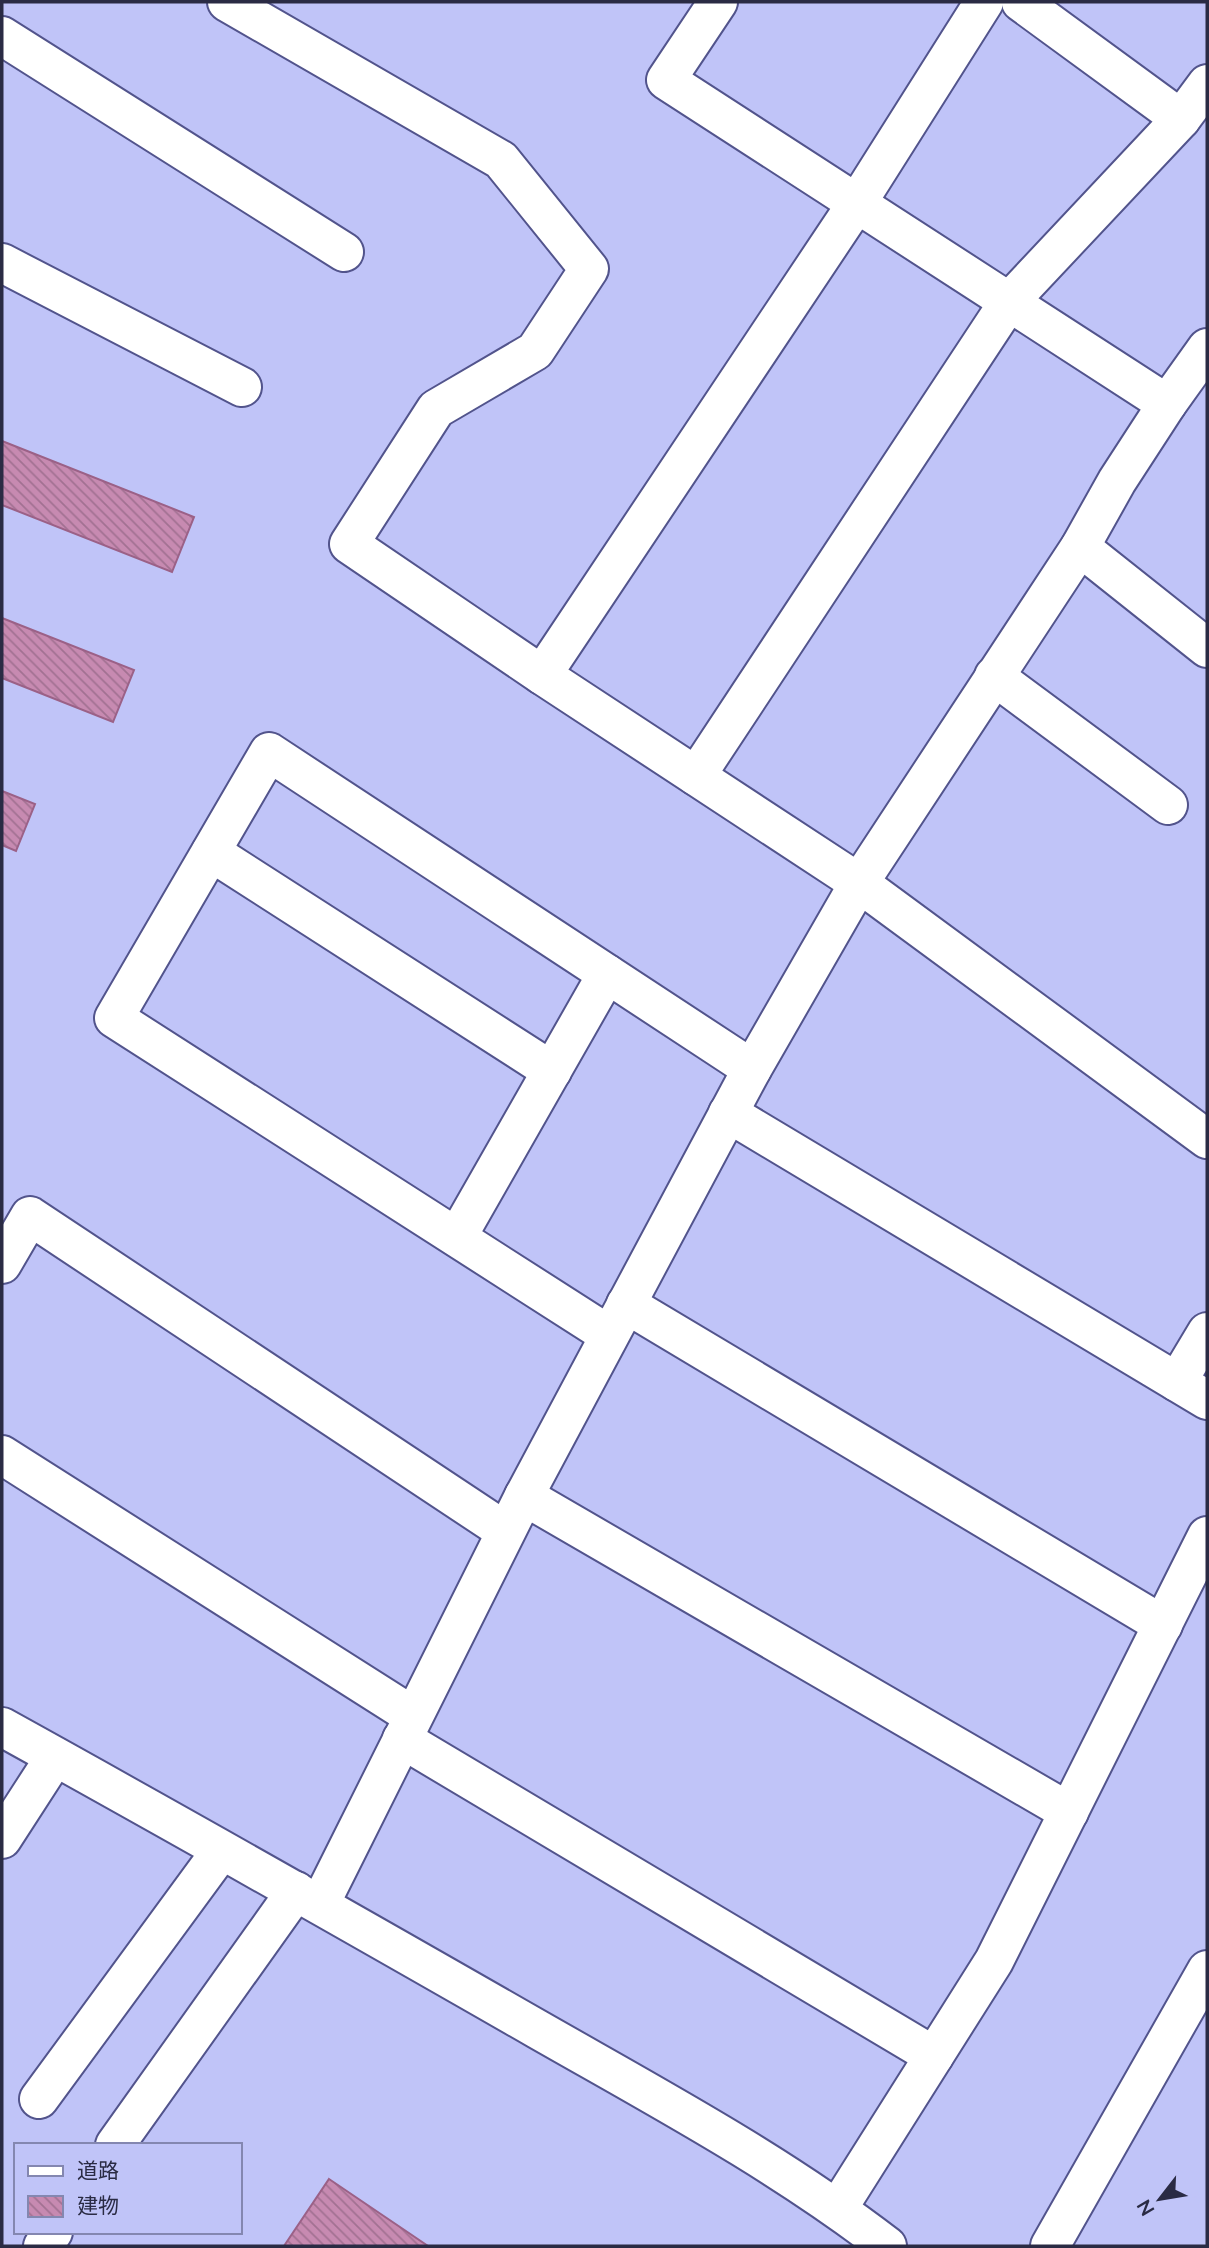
<svg xmlns="http://www.w3.org/2000/svg" width="1209" height="2248" font-family="Lato,'Noto Sans JP',sans-serif">
<defs>
<pattern id="building-back-hatch" width="6" height="6" patternUnits="userSpaceOnUse" patternTransform="scale(1.75)"><rect width="6" height="6" fill="#c78ab1"/><path d="M-1 5l2 2M0 0l6 6M5-1l2 2" fill="none" stroke="#a27192"/></pattern>
</defs>
<rect width="100%" height="100%" fill="#c0c4f8"/>
<g fill="url(#building-back-hatch)" stroke="#9b6187" stroke-width="2">
<polygon points="2,441 194,517 172,572 2,505"/>
<polygon points="2,618 134,670 113,722 2,678"/>
<polygon points="2,791 35,804 16,851 2,845"/>
<polygon points="329,2179 428,2246 284,2246"/>
</g>
<g fill="none" stroke-linecap="round" stroke-linejoin="round">
<g stroke="#52548c" stroke-width="42">
<g id="minor">
<polyline points="227,2 501,160 589,269 535,351 436,409 349,544 542,675"/>
<polyline points="718,2 666,80 1167,404"/>
<polyline points="984,2 857,203 542,675 859,883 1207,1139"/>
<polyline points="1021,2 1181,119"/>
<polyline points="2,36 344,252"/>
<polyline points="2,263 242,387"/>
<polyline points="1080,547 1207,648"/>
<polyline points="994,676 1168,805"/>
<polyline points="696,776 1008,303 1181,119 1207,84"/>
<polyline points="211,852 552,1071"/>
<polyline points="728,1113 1207,1400"/>
<polyline points="457,1237 607,974"/>
<polyline points="2,1264 30,1216 505,1531"/>
<polyline points="626,1304 1163,1625"/>
<polyline points="609,1335 114,1018 269,752 752,1069"/>
<polyline points="1177,1382 1207,1332"/>
<polyline points="2,1455 413,1716"/>
<polyline points="524,1496 1069,1812"/>
<path d="M2,1727C181,1826 359,1927 537,2029C656,2097 778,2162 887,2246"/>
<polyline points="402,1739 934,2056"/>
<polyline points="2,1839 55,1757"/>
<polyline points="320,1904 524,1496 752,1069 859,883 1080,547 1117,481 1167,404 1207,348"/>
<polyline points="39,2099 221,1851"/>
<polyline points="115,2145 296,1891"/>
<polyline points="838,2208 994,1961 1207,1536"/>
<polyline points="43,2246 53,2232"/>
<polyline points="1050,2246 1207,1970"/>
</g>
</g>
<use href="#minor" stroke="#fff" stroke-width="38"/>
</g>
<rect width="1209" height="2248" fill="none" stroke="#2a2b44" stroke-width="7"/>
<rect x="14" y="2143" width="228" height="91" fill="#c0c4f8" stroke="#8487b0" stroke-width="2"/>
<rect x="28" y="2166" width="35" height="10" fill="#ffffff" stroke="#8487b0" stroke-width="2"/>
<text x="77" y="2178" font-size="21" fill="#2a2b44">道路</text>
<rect x="28" y="2196" width="35" height="21" fill="url(#building-back-hatch)" stroke="#8487b0" stroke-width="2"/>
<text x="77" y="2213" font-size="21" fill="#2a2b44">建物</text>
<g transform="translate(1160 2199) rotate(239)" stroke="#c0c4f8" stroke-width="5" paint-order="stroke">
<path d="M0-5L12 26L0 18L-12 26Z" fill="#2a2b44"/>
<text y="-10" font-size="19" font-weight="bold" text-anchor="middle" fill="#2a2b44">N</text>
</g>
</svg>
